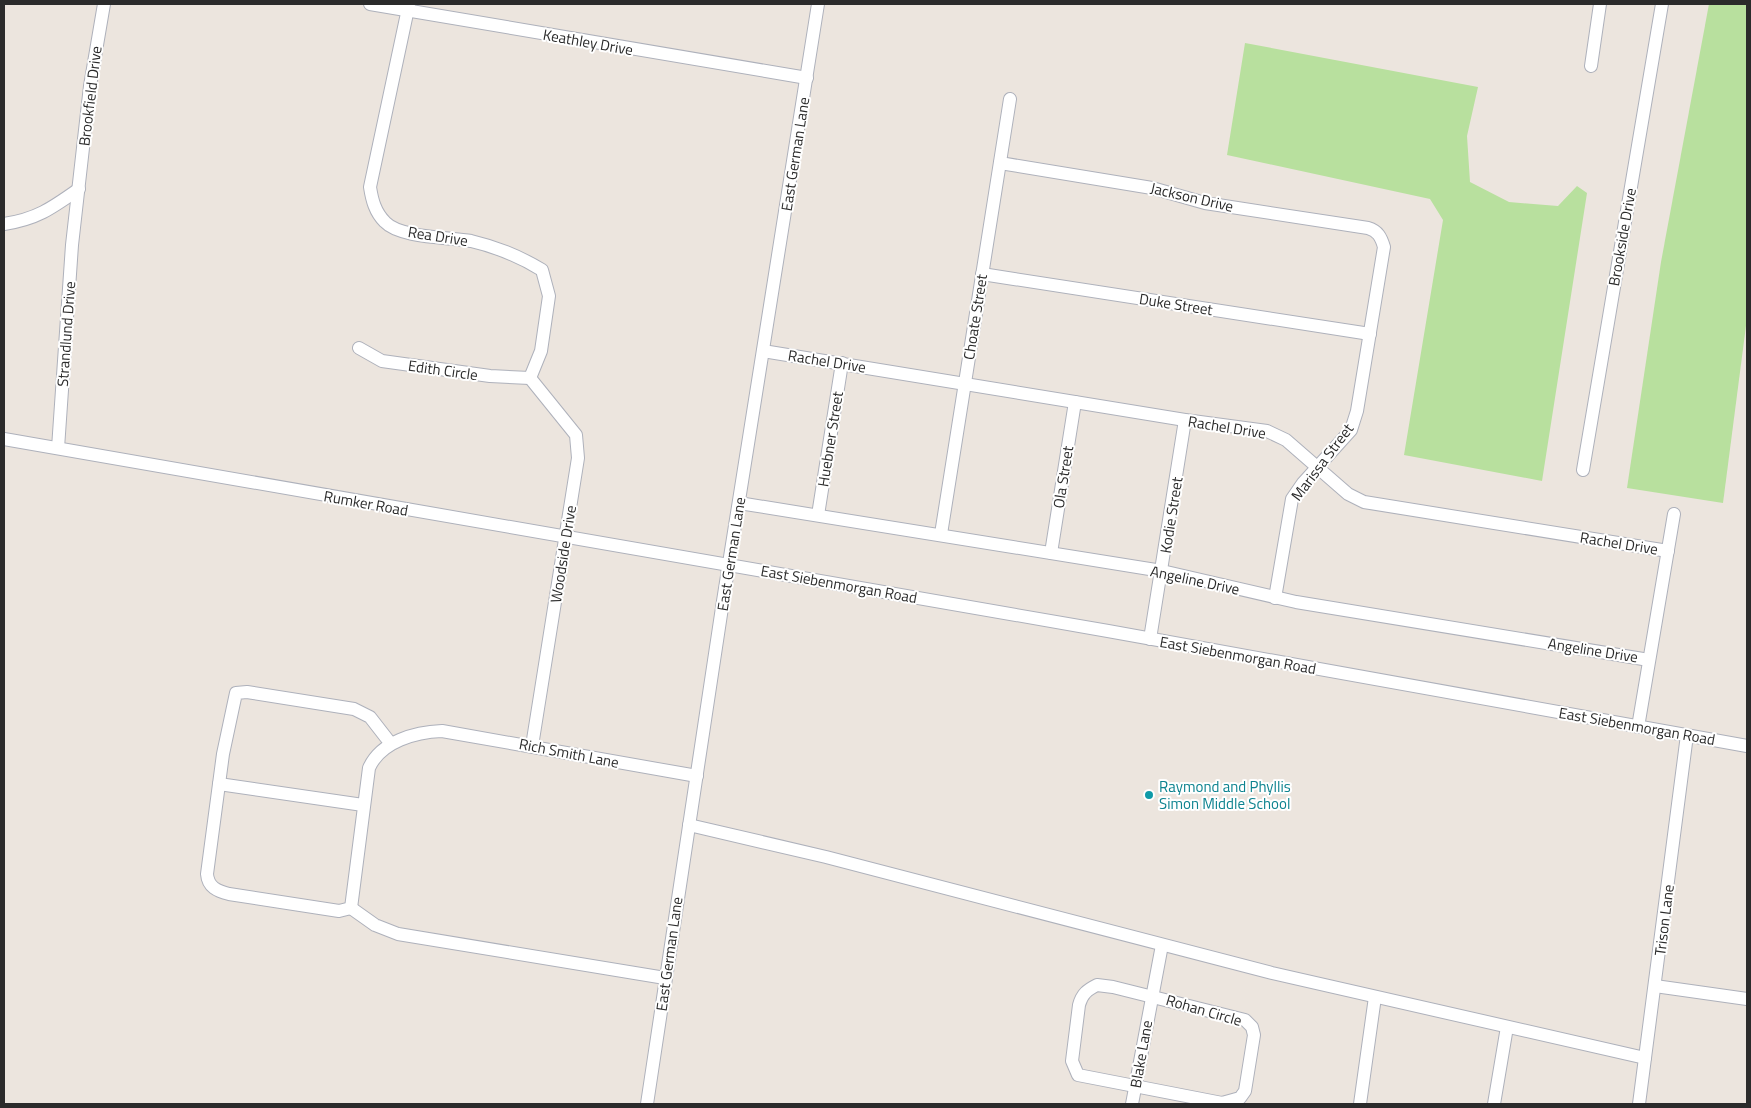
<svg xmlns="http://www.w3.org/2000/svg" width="1751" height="1108" font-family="'Titillium Web',sans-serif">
<rect width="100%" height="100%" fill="#ece5de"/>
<g fill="#b8e09e">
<polygon points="1709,4 1747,4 1747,318 1723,503 1627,488 1661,262"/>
<polygon points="1245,43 1478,87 1467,136 1470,182 1509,202 1558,206 1577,186 1587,193 1542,481 1404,455 1443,220 1430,199 1227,155"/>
</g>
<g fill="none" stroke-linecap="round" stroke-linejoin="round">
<g stroke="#aeb1bb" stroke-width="14">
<g id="minor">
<polyline points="370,4 807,78"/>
<path d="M409,4L370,187C372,200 375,212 385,222C400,238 449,237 471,241C497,247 519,256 542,270L549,296L541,351L530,378"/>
<polyline points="1591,66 1600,4"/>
<path d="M1000,163L1152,188L1205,203L1368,228C1378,231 1381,237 1384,247L1357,411L1351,430L1303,483L1292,499L1275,598"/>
<path d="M4,224C37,219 52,208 79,189"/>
<polyline points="982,274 1370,334"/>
<polyline points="359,348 382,361 490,376 530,378"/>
<polyline points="763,351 1185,420 1267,431 1286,440 1348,494 1364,502 1668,551"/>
<polyline points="530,378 576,435 578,458 532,746"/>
<polyline points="4,439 1108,631 1747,746"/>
<polyline points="58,448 72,245 90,86 104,4"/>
<polyline points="1583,470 1662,4"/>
<polyline points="739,503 1162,571 1296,602 1649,660"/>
<polyline points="818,515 842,363"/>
<polyline points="941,534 1010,99"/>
<polyline points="1051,553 1075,402"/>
<polyline points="1150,639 1185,420"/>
<polyline points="1638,727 1674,514"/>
<path d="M391,744L370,717L354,709L247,692L236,693L223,754L207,874C208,887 217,891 229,894L339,911L351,908L369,768C381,741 416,732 442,731L697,776"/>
<polyline points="219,784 363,805"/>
<polyline points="689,825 826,857 1272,973 1645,1058"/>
<polyline points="351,908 375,925 398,934 665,978"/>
<path d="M1097,985L1113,987L1245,1020L1252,1027L1254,1035L1245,1091L1240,1098L1222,1103L1078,1075L1072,1061L1079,1005C1082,994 1087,990 1097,985Z"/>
<polyline points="1655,986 1747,999"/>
<polyline points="647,1104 723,601 818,4"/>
<polyline points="1132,1104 1162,945"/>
<polyline points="1360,1104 1375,997"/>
<polyline points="1494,1104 1507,1027"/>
<polyline points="1639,1104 1687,735"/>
</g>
</g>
<use href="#minor" stroke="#fff" stroke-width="12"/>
</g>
<circle fill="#0f9aa8" stroke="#fff" stroke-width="2" cx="1149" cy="795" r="5"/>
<g text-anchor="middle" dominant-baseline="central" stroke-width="4" stroke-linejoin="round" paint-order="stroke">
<g font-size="15" fill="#2b2b2b" stroke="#fff">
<text transform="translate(588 42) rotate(10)">Keathley Drive</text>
<text transform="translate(90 96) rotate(-83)">Brookfield Drive</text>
<text transform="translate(795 154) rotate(-81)">East German Lane</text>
<text transform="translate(1192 197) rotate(13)">Jackson Drive</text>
<text transform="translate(438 236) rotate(9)">Rea Drive</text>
<text transform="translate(1622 237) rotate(-80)">Brookside Drive</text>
<text transform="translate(1176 304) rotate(9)">Duke Street</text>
<text transform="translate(975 317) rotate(-81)">Choate Street</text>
<text transform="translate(66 334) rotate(-86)">Strandlund Drive</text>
<text transform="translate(827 361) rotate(9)">Rachel Drive</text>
<text transform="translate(443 370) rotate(8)">Edith Circle</text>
<text transform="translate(1227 427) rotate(9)">Rachel Drive</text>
<text transform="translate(830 439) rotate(-81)">Huebner Street</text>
<text transform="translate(1322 462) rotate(-53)">Marissa Street</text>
<text transform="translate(1063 477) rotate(-81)">Ola Street</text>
<text transform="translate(366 503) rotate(10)">Rumker Road</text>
<text transform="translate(1171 515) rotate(-81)">Kodie Street</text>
<text transform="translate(1619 543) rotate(9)">Rachel Drive</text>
<text transform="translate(563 554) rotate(-81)">Woodside Drive</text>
<text transform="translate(731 554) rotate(-81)">East German Lane</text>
<text transform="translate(1195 580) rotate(12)">Angeline Drive</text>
<text transform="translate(839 584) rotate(10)">East Siebenmorgan Road</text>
<text transform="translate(1593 650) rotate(9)">Angeline Drive</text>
<text transform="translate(1238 655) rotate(10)">East Siebenmorgan Road</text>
<text transform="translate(1637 726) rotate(10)">East Siebenmorgan Road</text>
<text transform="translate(569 753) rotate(11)">Rich Smith Lane</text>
<text transform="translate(1664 920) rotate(-83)">Trison Lane</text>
<text transform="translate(669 954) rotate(-82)">East German Lane</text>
<text transform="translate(1204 1010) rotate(16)">Rohan Circle</text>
<text transform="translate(1141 1054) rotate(-80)">Blake Lane</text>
</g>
<g font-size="15" fill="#0d838f" stroke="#fff" text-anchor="start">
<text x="1159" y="786">Raymond and Phyllis<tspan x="1159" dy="17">Simon Middle School</tspan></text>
</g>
</g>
<rect width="1751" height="1108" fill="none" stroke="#2b2b2b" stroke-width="10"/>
</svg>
